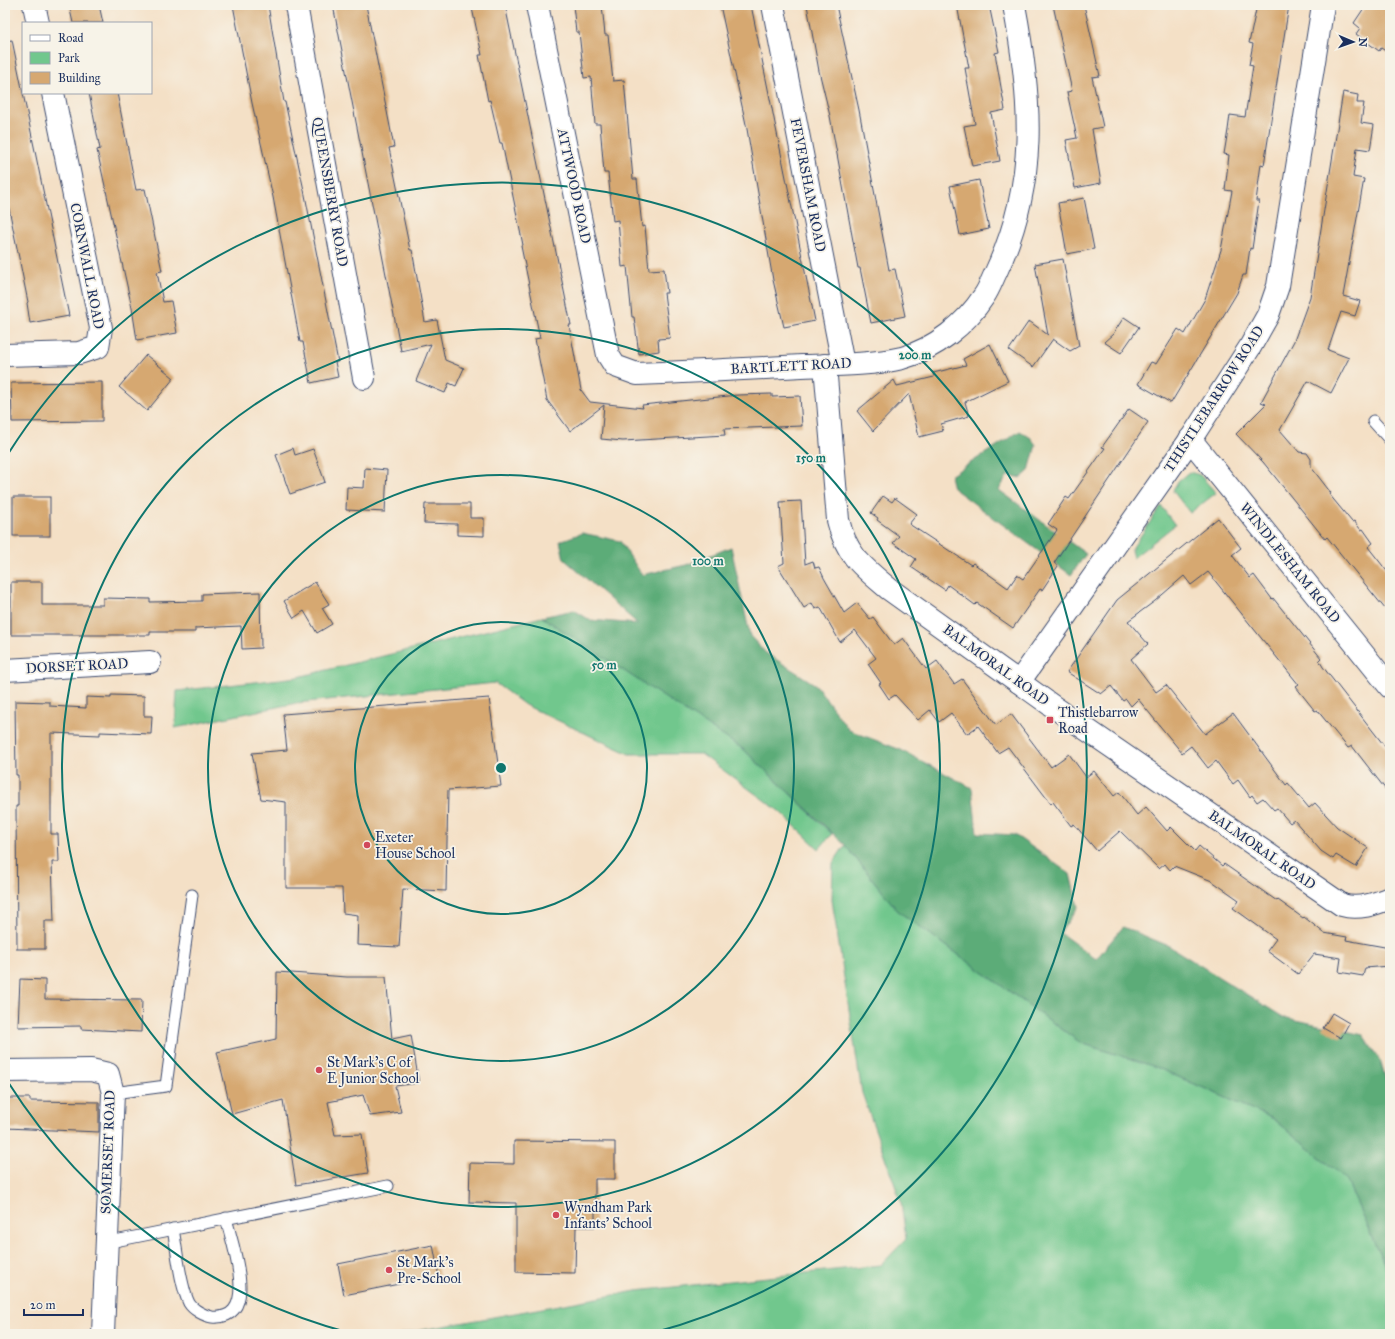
<svg xmlns="http://www.w3.org/2000/svg" width="1395" height="1339" font-family="'IM FELL Great Primer',serif">
<rect width="100%" height="100%" fill="#f7f3e8"/>
<filter id="ink" filterUnits="userSpaceOnUse"><feTurbulence type="fractalNoise" baseFrequency=".025" numOctaves="2"/><feDisplacementMap in="SourceGraphic" scale="8" xChannelSelector="R" yChannelSelector="G"/><feConvolveMatrix kernelMatrix="1 2 1 2 8 2 1 2 1" color-interpolation-filters="sRGB"/></filter>
<filter id="wash" filterUnits="userSpaceOnUse"><feTurbulence type="fractalNoise" baseFrequency=".012" numOctaves="4" result="noise"/><feDisplacementMap in="SourceGraphic" scale="16" xChannelSelector="R" yChannelSelector="G"/><feGaussianBlur stdDeviation="0.9" result="paint"/><feColorMatrix in="noise" values="0 0 0 0 0 0 0 0 0 0 0 0 0 0 0 0 0 1.4 0 .05"/><feComposite in="paint" operator="in"/></filter>
<g filter="url(#wash)">
<rect width="100%" height="100%" fill="#f4e0c6"/>
<g fill="#71c78d" stroke="#467b76">
<polygon points="1189,472 1200,475 1216,493 1190,513 1173,491 1178,481"/>
<polygon points="1161,506 1175,525 1133,558 1131,550"/>
<polygon points="542,617 743,749 832,834 819,849 779,811 701,754 629,754 525,705 495,683 297,703 175,728 177,691 298,677"/>
<polygon points="845,845 898,911 1081,1043 1156,1067 1274,1119 1346,1179 1390,1277 1390,1334 400,1334 636,1291 881,1265 906,1239 901,1202 862,1093 832,900 833,863"/>
</g>
<g fill="#5cac78" stroke="#3c6e6b">
<polygon points="1020,431 1031,438 1036,445 1029,471 1021,478 1008,475 999,490 1086,554 1071,575 953,488 950,476"/>
<polygon points="582,533 620,541 642,575 686,565 731,547 750,636 766,653 816,685 849,730 901,750 972,788 977,833 1015,835 1070,874 1078,907 1060,933 1096,959 1123,927 1169,946 1283,1017 1363,1035 1381,1062 1390,1095 1390,1277 1346,1179 1274,1119 1156,1067 1081,1043 898,911 845,845 743,749 542,617 574,610 590,620 638,624 564,559 560,541"/>
</g>
<g id="blocks">
<g fill="#d6a871">
<polygon points="69,5 99,5 103,23 73,23"/>
<polygon points="233,5 268,5 284,102 285,102 305,195 338,362 335,362 338,377 311,383 303,342 300,342 273,197 252,103"/>
<polygon points="333,5 366,5 394,147 389,148 410,250 412,250 425,322 437,320 445,360 464,368 456,386 449,383 445,393 416,381 431,344 401,351"/>
<polygon points="488,5 505,5 571,325 569,325 581,390 590,402 643,408 642,405 738,395 772,394 772,397 800,396 802,426 724,429 725,435 623,441 601,439 604,405 570,431 547,400 535,339 540,338 521,246 523,245 502,143 500,143 490,100 488,101 479,55 482,55 472,8"/>
<polygon points="573,5 602,5 605,35 608,35 613,81 624,80 633,179 637,179 642,227 645,226 649,270 664,269 667,293 664,293 670,338 658,339 659,351 639,354 634,317 632,317 627,266 622,267 618,220 613,221 608,173 604,173 600,124 595,124 591,77 584,78 579,32 576,32"/>
<polygon points="720,5 751,5 815,321 784,327 773,280 747,129"/>
<polygon points="807,5 836,5 859,110 889,270 895,269 905,316 871,323 860,268 858,268 830,116 819,71"/>
<polygon points="957,5 989,5 999,52 995,53 1005,110 991,113 1000,161 972,166 964,126 975,124 965,68 969,68"/>
<polygon points="1053,5 1084,5 1100,76 1092,77 1103,127 1092,129 1101,183 1075,188 1066,140 1077,138 1067,92 1072,91"/>
<polygon points="1257,5 1289,5 1264,165 1261,164 1256,201 1259,201 1252,249 1250,248 1246,275 1243,275 1237,293 1171,403 1138,384 1151,362 1156,364 1178,329 1185,334 1205,299 1221,250 1232,191 1225,190 1229,155 1224,154 1228,130 1230,115 1245,117 1253,66 1249,65 1253,44 1249,43"/>
<polygon points="1366,5 1385,5 1390,9 1390,54 1381,48 1379,51 1356,34 1360,28 1354,23"/>
<polygon points="12,40 69,316 30,323 27,303 28,302 5,189 5,41"/>
<polygon points="1343,92 1358,95 1357,103 1364,103 1361,123 1374,125 1370,150 1357,148 1353,177 1364,179 1343,296 1360,301 1355,316 1341,312 1328,350 1349,358 1331,393 1308,381 1280,430 1299,452 1307,453 1311,459 1311,467 1331,493 1329,494 1352,522 1354,521 1361,530 1363,529 1373,543 1368,547 1390,575 1390,615 1327,537 1325,539 1263,462 1236,434 1266,404 1261,402 1294,341 1310,297"/>
<polygon points="89,93 117,93 136,190 145,189 162,271 157,272 163,302 171,301 177,333 137,340 132,308 97,150 100,149"/>
<polygon points="979,180 989,229 960,235 950,186"/>
<polygon points="1084,198 1094,249 1067,254 1058,203"/>
<polygon points="1063,259 1079,346 1070,351 1053,339 1033,367 1009,350 1029,321 1048,335 1035,264"/>
<polygon points="1124,317 1139,327 1121,353 1104,342 1113,334"/>
<polygon points="990,344 1008,381 965,402 969,416 941,424 943,431 919,437 909,394 873,431 857,411 894,380 897,386 934,377 933,373 966,365 963,359"/>
<polygon points="146,355 174,378 147,411 119,387"/>
<polygon points="102,382 102,421 12,422 11,383"/>
<polygon points="1129,409 1148,422 1054,563 1058,566 1042,590 1040,589 1013,628 977,603 975,605 948,585 945,590 911,567 916,559 893,543 899,536 877,520 878,518 871,513 883,496 892,502 895,498 917,514 909,524 971,565 973,563 1008,588 1017,575 1023,579 1057,530 1048,524 1066,497 1069,499 1105,448 1102,447"/>
<polygon points="293,448 295,455 313,449 325,482 290,494 276,455"/>
<polygon points="365,468 387,470 385,512 346,510 347,487 364,488"/>
<rect x="13" y="497" width="37" height="39"/>
<polygon points="801,501 805,564 813,561 815,568 819,567 824,578 844,613 857,603 870,619 873,617 894,645 903,638 926,669 937,661 954,684 962,679 996,725 1011,714 1051,767 1069,754 1086,777 1094,771 1114,796 1119,792 1137,815 1146,807 1167,831 1171,827 1195,851 1199,846 1222,866 1224,864 1277,901 1278,900 1303,918 1304,917 1324,933 1347,937 1346,940 1390,948 1390,966 1365,968 1363,976 1339,972 1341,958 1314,954 1298,974 1267,951 1276,939 1233,908 1239,900 1212,881 1174,866 1170,870 1165,864 1159,869 1120,831 1097,851 1074,824 1071,826 1053,802 1051,804 1008,747 998,753 978,726 967,734 951,713 939,722 930,710 918,720 895,695 889,699 879,684 881,683 868,664 876,658 855,630 840,642 820,607 815,609 812,603 804,608 778,566 784,563 780,502"/>
<polygon points="425,504 470,504 470,518 484,518 484,536 457,535 457,524 424,523"/>
<polygon points="1218,518 1241,548 1232,555 1250,578 1254,575 1272,599 1273,598 1321,658 1319,660 1323,667 1390,753 1390,795 1352,746 1348,748 1317,710 1315,711 1296,687 1299,685 1208,572 1191,585 1184,576 1155,601 1128,621 1148,644 1131,659 1156,692 1166,685 1205,734 1233,713 1286,785 1288,783 1309,808 1315,803 1337,827 1368,848 1356,867 1336,855 1333,859 1321,851 1294,820 1290,823 1277,808 1274,810 1263,798 1257,802 1252,795 1250,797 1238,780 1233,784 1216,761 1208,768 1191,746 1182,753 1138,699 1131,706 1126,699 1123,701 1111,686 1101,694 1067,672 1117,600"/>
<polygon points="11,582 42,582 42,605 103,605 103,598 150,599 150,602 202,601 202,594 260,592 261,648 242,649 241,626 195,628 195,632 150,632 150,635 11,635"/>
<polygon points="315,582 329,604 322,608 332,624 317,633 304,611 294,618 284,601"/>
<polygon points="111,695 144,696 144,716 152,716 151,734 100,732 100,735 51,733 51,834 58,834 59,862 52,862 54,921 45,921 45,949 17,949 16,806 18,806 18,775 16,775 15,701 50,702 50,706 86,708 86,697 111,698"/>
<polygon points="489,698 501,786 448,790 446,891 403,889 399,947 357,945 358,915 343,913 342,888 286,888 286,802 261,799 252,753 287,750 283,714"/>
<polygon points="277,972 347,977 386,977 392,1039 411,1035 419,1083 395,1086 401,1112 370,1116 363,1095 328,1102 335,1135 362,1134 368,1173 296,1185 283,1100 232,1114 217,1052 276,1039"/>
<polygon points="20,979 45,980 45,999 142,1000 141,1032 81,1029 81,1026 18,1027"/>
<polygon points="1332,1013 1349,1023 1341,1038 1323,1028"/>
<polygon points="6,1098 30,1098 30,1101 99,1102 99,1132 6,1128"/>
<polygon points="514,1141 615,1142 615,1179 595,1179 595,1227 576,1227 575,1273 516,1272 516,1203 469,1202 470,1163 514,1164"/>
<polygon points="433,1245 439,1276 344,1295 338,1264"/>
</g>
</g>
</g>
<g filter="url(#ink)">
<use href="#blocks" fill-opacity="0" stroke="#3c4a6e" stroke-width="1"/>
<g fill="none" stroke-linecap="round" stroke-linejoin="round">
<g stroke="#3c4a6e" stroke-width="13">
<g id="service">
<polyline points="1373,421 1390,440"/>
<polyline points="113,1093 166,1086 192,895"/>
<path d="M173,1229C177,1250 180,1285 189,1303C193,1310 205,1316 212,1317C261,1321 232,1244 226,1218"/>
<polyline points="105,1243 388,1186"/>
</g>
</g>
<g stroke="#3c4a6e" stroke-width="24">
<g id="minor">
<polyline points="34,5 38,23"/>
<polyline points="296,5 364,378"/>
<path d="M537,5L608,355L615,366L637,374C692,372 747,369 802,366C834,365 872,365 902,358C935,349 966,324 984,296C989,289 992,280 996,272C1038,182 1032,100 1014,5"/>
<polyline points="773,5 843,364"/>
<polyline points="5,355 79,353 98,347 101,328 53,93"/>
<path d="M825,365L838,520C846,555 863,567 889,589L1051,705L1342,905C1358,910 1375,904 1390,898"/>
<polyline points="1190,439 1390,687"/>
<polyline points="5,670 150,662"/>
<polyline points="1019,682 1192,437 1250,347 1268,315 1278,286 1323,5"/>
<polyline points="5,1071 91,1070 108,1074 113,1093 103,1334"/>
</g>
</g>
<use href="#service" stroke="#fff" stroke-width="11"/>
<use href="#minor" stroke="#fff" stroke-width="22"/>
</g>
</g>
<g fill="none" stroke="#0f766e" stroke-width="2">
<circle cx="501" cy="768" r="146"/>
<circle cx="501" cy="768" r="293"/>
<circle cx="501" cy="768" r="439"/>
<path d="M350 1333A585 585 0 0 1 8 1082M8 454A585 585 0 1 1 652 1333"/>
</g>
<g fill="#d1495b" stroke="#f7f3e8" stroke-width="1.5">
<rect x="1046" y="716" width="8" height="8" rx="2"/>
<circle cx="367" cy="845" r="4"/>
<circle cx="319" cy="1070" r="4"/>
<circle cx="556" cy="1215" r="4"/>
<circle cx="389" cy="1270" r="4"/>
</g>
<g text-anchor="middle" dominant-baseline="central" stroke-width="3.5" stroke-linejoin="round" paint-order="stroke">
<g font-size="14" fill="#1b2f5e" stroke="#f7f3e8">
<text transform="translate(808 185) rotate(79)">FEVERSHAM ROAD</text>
<text transform="translate(574 186) rotate(78)">ATTWOOD ROAD</text>
<text transform="translate(330 192) rotate(80)">QUEENSBERRY ROAD</text>
<text transform="translate(87 266) rotate(79)">CORNWALL ROAD</text>
<text transform="translate(791 366) rotate(-3)">BARTLETT ROAD</text>
<text transform="translate(1214 399) rotate(-57)">THISTLEBARROW ROAD</text>
<text transform="translate(1290 563) rotate(51)">WINDLESHAM ROAD</text>
<text transform="translate(996 665) rotate(36)">BALMORAL ROAD</text>
<text transform="translate(77 666) rotate(-3)">DORSET ROAD</text>
<text transform="translate(1262 850) rotate(35)">BALMORAL ROAD</text>
<text transform="translate(108 1152) rotate(-88)">SOMERSET ROAD</text>
</g>
<g font-size="14" fill="#1b2f5e" stroke="#f7f3e8" text-anchor="start">
<text x="1058" y="712">Thistlebarrow<tspan x="1058" dy="16">Road</tspan></text>
<text x="375" y="837">Exeter<tspan x="375" dy="16">House School</tspan></text>
<text x="327" y="1062">St Mark's C of<tspan x="327" dy="16">E Junior School</tspan></text>
<text x="564" y="1207">Wyndham Park<tspan x="564" dy="16">Infants' School</tspan></text>
<text x="397" y="1262">St Mark's<tspan x="397" dy="16">Pre-School</tspan></text>
</g>
</g>
<circle cx="501" cy="768" r="6" fill="#0f766e" stroke="#f7f3e8" stroke-width="2"/>
<g font-size="12" text-anchor="middle" font-weight="bold" fill="#0f766e" stroke="#f7f3e8" stroke-width="3.5" stroke-linejoin="round" paint-order="stroke">
<text x="915" y="359">200 m</text>
<text x="811" y="462">150 m</text>
<text x="708" y="565">100 m</text>
<text x="604" y="669">50 m</text>
</g>
<rect width="1395" height="1339" fill="none" stroke="#f7f3e8" stroke-width="20"/>
<rect x="22" y="22" width="130" height="72" fill="#f7f3e8" stroke="#9fa5b1"/>
<rect x="30" y="35" width="20" height="6" fill="#ffffff" stroke="#9fa5b1"/>
<text x="58" y="42" font-size="12" fill="#1b2f5e">Road</text>
<rect x="30" y="52" width="20" height="12" fill="#71c78d" stroke="#9fa5b1"/>
<text x="58" y="62" font-size="12" fill="#1b2f5e">Park</text>
<rect x="30" y="72" width="20" height="12" fill="#d6a871" stroke="#9fa5b1"/>
<text x="58" y="82" font-size="12" fill="#1b2f5e">Building</text>
<g transform="translate(1353 42) rotate(92)" stroke="#f7f3e8" stroke-width="3" paint-order="stroke">
<path d="M0-3L7 15L0 10L-7 15Z" fill="#1b2f5e"/>
<text y="-6" font-size="11" font-weight="bold" text-anchor="middle" fill="#1b2f5e">N</text>
</g>
<path d="M24 1309v6h59v-6" fill="none" stroke="#1b2f5e" stroke-width="2"/>
<text x="30" y="1309" font-size="12" fill="#1b2f5e" stroke="#f7f3e8" stroke-width="3" paint-order="stroke">20 m</text>
</svg>
